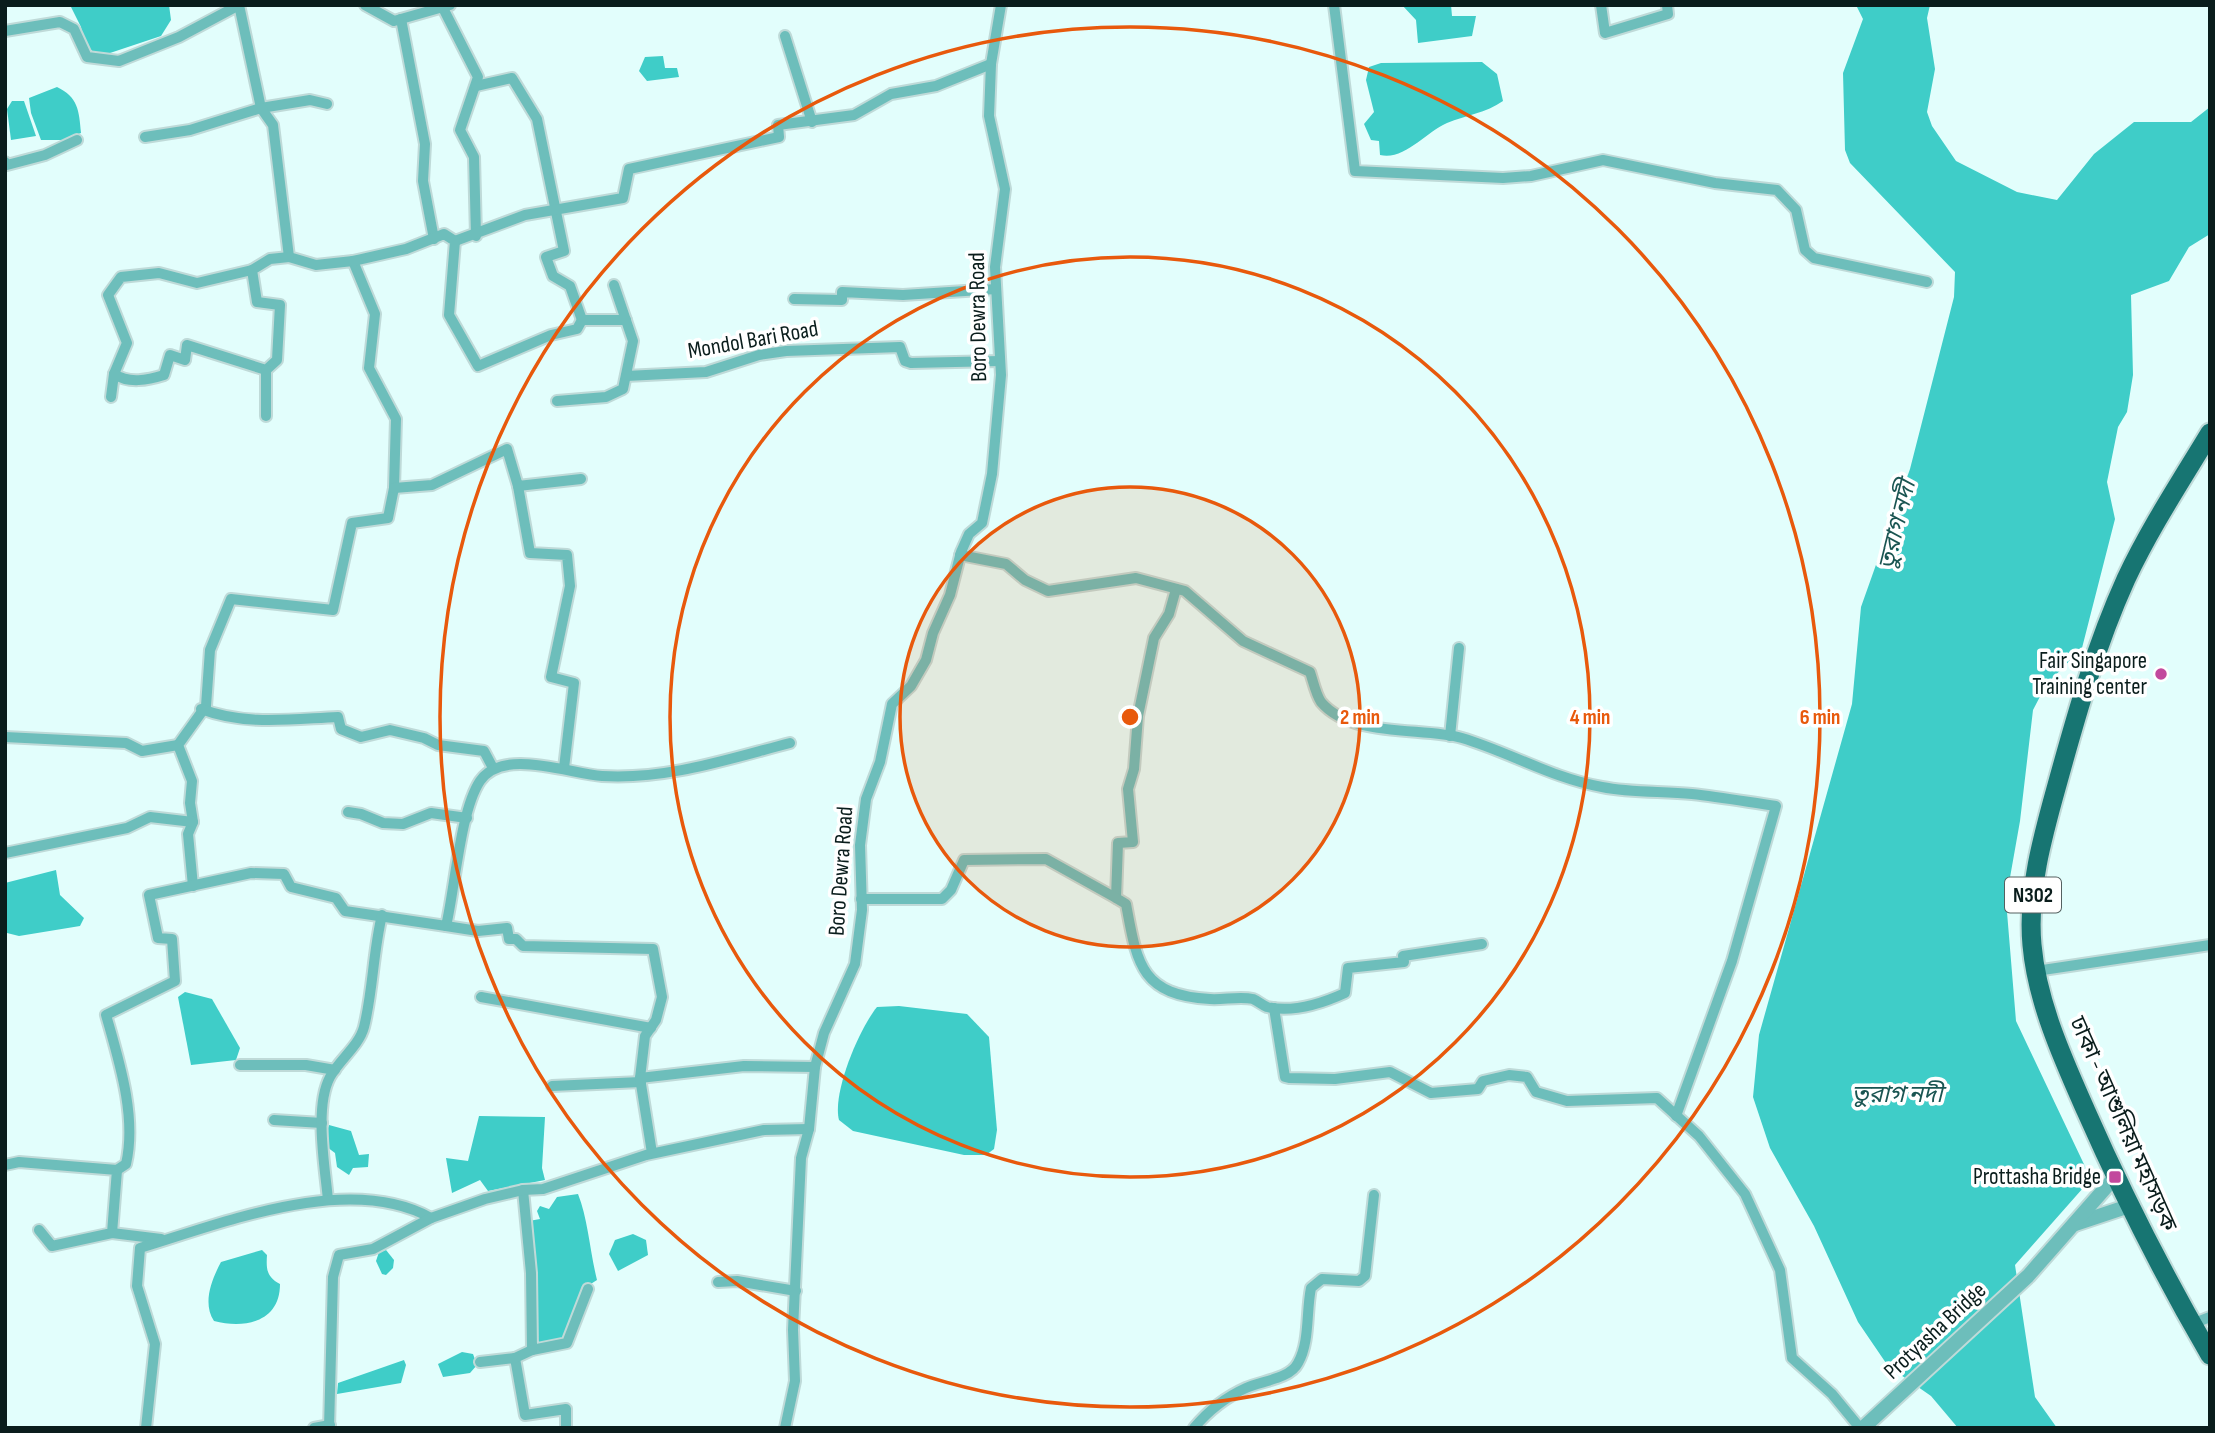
<svg xmlns="http://www.w3.org/2000/svg" width="2215" height="1433" font-family="'Sofia Sans Condensed','Noto Sans Bengali',sans-serif">
<rect width="100%" height="100%" fill="#e2fefc"/>
<g fill="#3fcdc8">
<polygon points="70,5 169,5 171,20 161,36 110,53 96,54 84,44 81,27"/>
<polygon points="1402,5 1451,5 1452,16 1476,16 1472,36 1418,43 1416,20"/>
<polygon points="1856,5 1930,5 1927,18 1935,69 1927,112 1932,126 1956,161 2017,192 2057,200 2094,154 2134,122 2191,122 2210,107 2210,234 2189,247 2169,281 2131,295 2133,375 2127,412 2118,427 2107,482 2115,519 2082,648 2046,685 2033,710 2020,821 2006,900 2016,1021 2091,1179 2015,1265 2035,1397 2057,1428 1958,1428 1931,1396 1888,1366 1858,1322 1814,1226 1770,1148 1753,1097 1759,1035 1852,704 1861,607 1910,469 1954,297 1955,272 1850,163 1845,150 1843,73 1863,19"/>
<polygon points="663,56 665,68 677,68 679,77 647,81 639,71 645,57"/>
<path d="M1482,62L1497,74L1503,101C1486,113 1466,115 1447,123C1426,132 1404,161 1380,155L1379,141L1371,140L1364,124L1374,112L1366,80L1369,67L1381,63Z"/>
<path d="M57,87C78,97 79,110 81,133L63,140H41L31,113L29,98Z"/>
<polygon points="12,101 24,101 36,136 11,140 7,109"/>
<polygon points="56,870 60,895 84,918 80,926 19,936 7,933 5,883"/>
<polygon points="185,992 212,999 240,1048 236,1060 191,1065 178,997"/>
<path d="M899,1006L967,1014L989,1037L997,1130L994,1149L986,1155H964L853,1131L839,1120C832,1093 859,1029 877,1007Z"/>
<polygon points="479,1116 545,1117 542,1168 545,1180 488,1191 480,1180 452,1193 446,1158 468,1161"/>
<polygon points="329,1125 351,1131 359,1155 369,1154 368,1167 353,1168 349,1175 337,1167 335,1153 327,1147 325,1137"/>
<path d="M578,1194C588,1219 590,1252 597,1280L586,1287L566,1340L535,1348L529,1221L540,1219L537,1211L540,1206L549,1209L557,1197Z"/>
<polygon points="633,1234 646,1240 648,1255 618,1271 609,1254 615,1240"/>
<path d="M262,1250L267,1255C266,1270 267,1277 280,1284C280,1322 245,1329 214,1321C202,1303 212,1279 221,1262Z"/>
<polygon points="386,1250 394,1260 393,1268 386,1275 382,1274 376,1261 379,1252"/>
<polygon points="462,1352 473,1354 477,1365 470,1373 443,1377 438,1364"/>
<polygon points="404,1360 406,1365 401,1383 337,1394 338,1383"/>
</g>
<g fill="none" stroke-linecap="round" stroke-linejoin="round">
<g stroke="#bfdad8" stroke-width="14">
<g id="minor">
<polyline points="239,5 261,108 310,100 327,104"/>
<polyline points="365,5 394,21 450,5"/>
<polyline points="1334,5 1355,171 1503,178 1531,176 1603,160 1715,183 1777,190 1796,210 1805,250 1814,258 1927,282"/>
<polyline points="1601,5 1605,33 1668,14 1667,5"/>
<polyline points="443,8 478,77 460,130 474,157 476,236"/>
<polyline points="401,19 425,144 423,181 434,239"/>
<polyline points="5,31 60,22 74,29 87,57 119,61 179,37 239,5"/>
<polyline points="785,36 812,122"/>
<polyline points="476,86 512,78 537,119 564,251 546,257 553,276 570,286 582,320"/>
<polyline points="145,137 190,130 261,108 273,125 289,257 316,265 353,261 375,314 369,368 396,419 394,488 388,518 352,523 333,610 231,599 210,650 206,706 178,745 192,781 190,803 193,822 188,834 193,886"/>
<polyline points="5,162 7,165 45,155 77,140"/>
<polyline points="455,241 525,215 623,198 629,169 779,137 778,125 854,115 891,94 936,86 991,64"/>
<polyline points="353,261 406,249 444,234 455,241 449,315 478,366 551,335 577,329 582,320 626,320"/>
<polyline points="794,299 842,300 842,292 903,295 996,289"/>
<polyline points="114,374 127,343 108,295 121,277 159,273 197,283 252,270"/>
<polyline points="626,376 706,372 759,355 786,351 900,347 905,361 911,363 1000,361"/>
<path d="M111,397L114,374C129,384 148,380 164,375L170,355L185,360L187,345L266,370L277,360L280,305L257,302L252,270L270,259L289,257"/>
<polyline points="557,401 606,397 623,389 633,341 614,285"/>
<polyline points="266,416 266,370"/>
<polyline points="518,486 530,553 567,555 570,586 551,677 574,683 564,768"/>
<polyline points="394,488 432,485 507,449 518,486 581,479"/>
<path d="M960,555L1006,564L1025,580L1048,591L1136,578L1185,591L1243,641L1310,672C1313,681 1316,695 1321,702C1351,738 1423,727 1462,738C1509,752 1552,778 1602,787C1632,793 1662,791 1692,794C1720,797 1748,802 1776,806L1732,961L1676,1116"/>
<path d="M1176,589L1169,614L1154,638L1138,716L1134,769L1128,789L1133,842L1118,843L1116,898L1126,904C1137,963 1140,995 1210,999C1223,1000 1240,996 1253,999C1258,1001 1262,1005 1267,1007C1293,1013 1321,1004 1345,993L1348,968L1404,962L1403,956L1482,944"/>
<path d="M201,709C246,726 291,719 338,717L341,729L361,737L390,730L424,738L438,745L484,751L493,768"/>
<polyline points="1450,736 1459,648"/>
<polyline points="5,737 126,743 142,751 178,745"/>
<polyline points="348,812 361,814 383,823 403,824 431,813 467,818"/>
<polyline points="5,853 127,828 150,817 193,822"/>
<polyline points="861,899 942,899 951,890 964,860 1046,859 1116,898"/>
<polyline points="446,926 478,931 507,928 509,939 516,939 523,946 653,949 662,997 656,1020 645,1036 640,1078"/>
<polyline points="2036,971 2210,945"/>
<polyline points="481,997 651,1028"/>
<polyline points="1274,1008 1285,1077 1289,1078 1335,1079 1390,1072 1431,1093 1478,1089 1483,1081 1509,1075 1527,1077 1536,1092 1567,1101 1657,1098 1699,1136 1745,1194 1780,1270 1792,1358 1832,1394 1860,1428"/>
<polyline points="240,1065 306,1065 335,1070"/>
<polyline points="552,1086 641,1082"/>
<polyline points="274,1120 322,1123"/>
<polyline points="652,1153 640,1078 744,1066 815,1067"/>
<polyline points="5,1165 19,1162 117,1170 112,1233 52,1246 39,1230"/>
<path d="M117,1170L126,1164C137,1117 119,1061 106,1015L175,981L172,939L158,938L149,895L251,873L284,874L291,887L336,898L345,911L446,926C455,889 460,811 480,781C503,747 570,774 602,776C667,780 728,759 790,743"/>
<polyline points="523,1190 531,1273 532,1350 567,1343 588,1289"/>
<path d="M328,1200C325,1167 314,1107 330,1077C339,1060 359,1046 364,1027C373,991 373,952 382,915"/>
<polyline points="112,1233 161,1239"/>
<polyline points="718,1282 737,1281 796,1291"/>
<polyline points="2192,1324 2210,1317"/>
<polyline points="532,1350 515,1358 525,1415 566,1409 566,1428"/>
<polyline points="480,1362 515,1358"/>
<path d="M146,1428L155,1344L137,1286L140,1248C223,1223 349,1172 431,1218"/>
<polyline points="314,1428 330,1425"/>
<polyline points="329,1428 333,1277 339,1255 373,1249 431,1218 485,1199 523,1190 543,1189 646,1155 764,1130 809,1129"/>
<polyline points="785,1428 795,1381 793,1330 801,1158 809,1129 815,1067 824,1033 855,964 862,910 860,845 866,799 880,762 892,704 911,686 926,660 933,633 950,595 961,552 969,534 982,523 992,474 1001,375 995,267 1005,189 989,116 991,64 1001,5"/>
<path d="M1194,1428C1208,1411 1226,1397 1246,1388C1261,1381 1290,1379 1298,1363C1310,1342 1306,1312 1311,1288L1322,1279L1359,1281L1365,1276L1374,1195"/>
</g>
</g>
<g stroke="#bfdad8" stroke-width="18">
<g id="tertiary">
<polyline points="2075,1224 2129,1206"/>
<polyline points="1863,1428 2028,1276 2115,1177"/>
</g>
</g>
<g stroke="#bfdad8" stroke-width="23">
<path id="trunk" d="M2210,433C2181,481 2150,528 2126,579C2096,645 2076,716 2057,785C2043,835 2027,892 2032,945C2037,1002 2063,1059 2086,1111C2123,1195 2164,1276 2210,1355"/>
</g>
<use href="#minor" stroke="#6dbebb" stroke-width="10"/>
<use href="#tertiary" stroke="#6dbebb" stroke-width="14"/>
<use href="#trunk" stroke="#177572" stroke-width="19"/>
</g>
<circle cx="1130" cy="717" r="230" fill="#e8590c" fill-opacity=".12"/>
<g fill="none" stroke="#e8590c" stroke-width="3.5">
<circle cx="1130" cy="717" r="230"/>
<circle cx="1130" cy="717" r="460"/>
<circle cx="1130" cy="717" r="690"/>
</g>
<g fill="#c2499d" stroke="#fff" stroke-width="2.5">
<circle cx="2161" cy="674" r="7"/>
<rect x="2108" y="1170" width="14" height="14" rx="3.5"/>
</g>
<g text-anchor="middle" dominant-baseline="central" stroke-width="7" stroke-linejoin="round" paint-order="stroke">
<rect fill="#fff" stroke="#546160" stroke-width="2" x="2005" y="877.5" width="56" height="35" rx="5"/>
<g font-size="21" font-weight="bold" fill="#0a1d1c">
<text x="2033" y="895">N302</text>
</g>
<g font-size="23" fill="#0a1d1c" stroke="#fff">
<text transform="translate(978 317) rotate(-91)">Boro Dewra Road</text>
<text transform="translate(753 340) rotate(-10)">Mondol Bari Road</text>
<text transform="translate(841 871) rotate(-86)">Boro Dewra Road</text>
<text transform="translate(2123 1124) rotate(66)">ঢাকা - আশুলিয়া মহাসড়ক</text>
<text transform="translate(1935 1331) rotate(-43)">Protyasha Bridge</text>
</g>
<g font-size="23" fill="#0a1d1c" stroke="#fff" text-anchor="end">
<text x="2147" y="661">Fair Singapore<tspan x="2147" dy="26">Training center</tspan></text>
<text x="2101" y="1177">Prottasha Bridge</text>
</g>
<g font-size="24" font-style="italic" fill="#1a5552" stroke="#fff">
<text transform="translate(1897 525) rotate(-76)">তুরাগ নদী</text>
<text x="1897" y="1094">তুরাগ নদী</text>
</g>
</g>
<circle cx="1130" cy="717" r="10" fill="#e8590c" stroke="#fff" stroke-width="3.5"/>
<g font-size="21" text-anchor="middle" font-weight="bold" fill="#e8590c" stroke="#fff" stroke-width="7" stroke-linejoin="round" paint-order="stroke">
<text x="1360" y="724">2 min</text>
<text x="1590" y="724">4 min</text>
<text x="1820" y="724">6 min</text>
</g>
<rect width="2215" height="1433" fill="none" stroke="#0a1d1c" stroke-width="14"/>
</svg>
